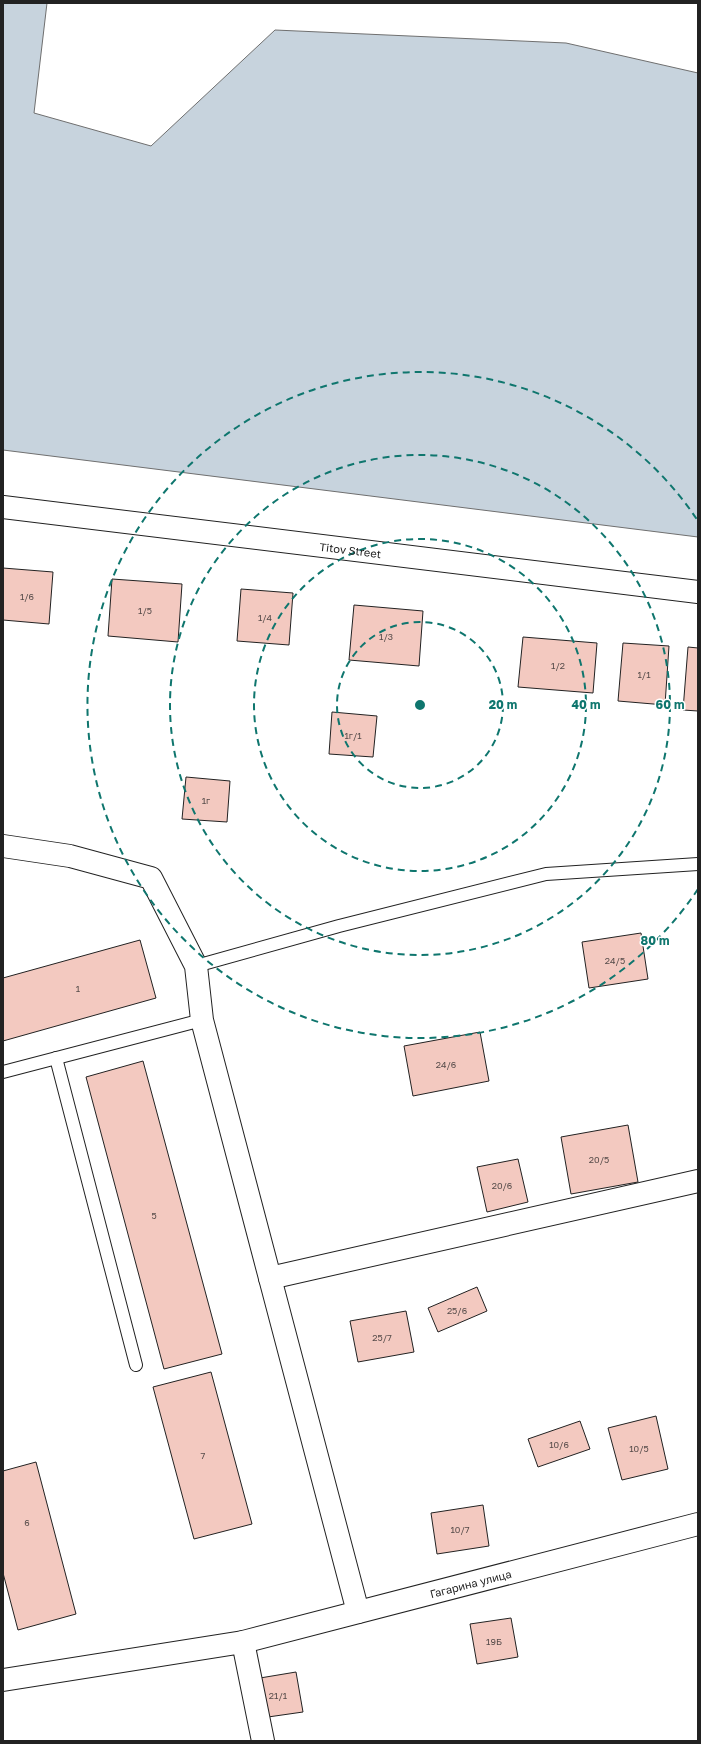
<svg xmlns="http://www.w3.org/2000/svg" width="701" height="1744" font-family="'Golos Text',sans-serif">
<rect width="100%" height="100%" fill="#fff"/>
<polygon fill="#c7d3dd" stroke="#6f6f6f" points="3,3 47,3 34,113 151,146 275,30 566,43 698,73 698,537 3,450"/>
<g fill="#f3c9c0" stroke="#222">
<polygon points="3,568 53,572 49,624 3,620"/>
<polygon points="112,579 182,584 178,642 108,636"/>
<polygon points="241,589 293,593 289,645 237,641"/>
<polygon points="354,605 423,611 419,666 349,660"/>
<polygon points="523,637 597,643 593,693 518,687"/>
<polygon points="623,643 669,646 665,705 618,701"/>
<polygon points="688,647 698,648 698,711 683,710"/>
<polygon points="332,712 377,716 373,757 329,754"/>
<polygon points="186,777 230,781 227,822 182,819"/>
<polygon points="641,933 648,979 589,988 582,942"/>
<polygon points="140,940 156,998 3,1041 3,978"/>
<polygon points="480,1032 489,1081 413,1096 404,1046"/>
<polygon points="143,1061 222,1354 164,1369 86,1077"/>
<polygon points="628,1125 638,1182 571,1194 561,1137"/>
<polygon points="518,1159 528,1202 487,1212 477,1167"/>
<polygon points="477,1287 487,1311 438,1332 428,1308"/>
<polygon points="406,1311 414,1352 358,1362 350,1321"/>
<polygon points="211,1372 252,1524 194,1539 153,1387"/>
<polygon points="656,1416 668,1469 622,1480 608,1428"/>
<polygon points="580,1421 590,1449 538,1467 528,1439"/>
<polygon points="36,1462 76,1614 18,1630 3,1573 3,1471"/>
<polygon points="483,1505 489,1546 437,1554 431,1513"/>
<polygon points="511,1618 518,1657 477,1664 470,1624"/>
<polygon points="296,1672 303,1712 261,1718 254,1679"/>
</g>
<g fill="none" stroke-linecap="round" stroke-linejoin="round">
<g stroke="#222" stroke-width="14">
<g id="lane">
<polyline points="196,966 339,926 546,874 698,864"/>
<polyline points="56,1058 136,1365"/>
<polyline points="3,1072 202,1020"/>
</g>
</g>
<g stroke="#222" stroke-width="24">
<g id="street">
<path id="s1" d="M3,507L698,592"/>
<polyline points="3,846 70,856 151,878 196,966 202,1020 358,1612"/>
<polyline points="270,1278 698,1181"/>
<path id="s2" d="M243,1642L698,1524"/>
<polyline points="3,1680 243,1642 263,1741"/>
</g>
</g>
<use href="#lane" stroke="#fff" stroke-width="12"/>
<use href="#street" stroke="#fff" stroke-width="22"/>
</g>
<g fill="none" stroke="#0f766e" stroke-width="2" stroke-dasharray="7 5">
<circle cx="420" cy="705" r="83"/>
<circle cx="420" cy="705" r="166"/>
<circle cx="420" cy="705" r="250"/>
<path d="M698 889A333 333 0 1 1 698 521"/>
</g>
<g text-anchor="middle" dominant-baseline="central" stroke-width="3" stroke-linejoin="round" paint-order="stroke">
<g font-size="9" fill="#564c4a">
<text x="27" y="596">1/6</text>
<text x="145" y="610">1/5</text>
<text x="265" y="617">1/4</text>
<text x="386" y="636">1/3</text>
<text x="558" y="665">1/2</text>
<text x="644" y="674">1/1</text>
<text x="353" y="735">1г/1</text>
<text x="206" y="800">1г</text>
<text x="615" y="960">24/5</text>
<text x="78" y="988">1</text>
<text x="446" y="1064">24/6</text>
<text x="599" y="1159">20/5</text>
<text x="502" y="1185">20/6</text>
<text x="154" y="1215">5</text>
<text x="457" y="1310">25/6</text>
<text x="382" y="1337">25/7</text>
<text x="559" y="1444">10/6</text>
<text x="639" y="1448">10/5</text>
<text x="203" y="1455">7</text>
<text x="27" y="1522">6</text>
<text x="460" y="1529">10/7</text>
<text x="494" y="1641">19Б</text>
<text x="278" y="1695">21/1</text>
</g>
<g font-size="11" fill="#222" stroke="#fff">
<text stroke="none"><textPath href="#s1" startOffset="350">Titov Street</textPath></text>
<text stroke="none"><textPath href="#s2" startOffset="235">Гагарина улица</textPath></text>
</g>
</g>
<circle cx="420" cy="705" r="6" fill="#0f766e" stroke="#fff" stroke-width="2"/>
<g font-size="12" text-anchor="middle" font-weight="bold" fill="#0f766e" stroke="#fff" stroke-width="3" stroke-linejoin="round" paint-order="stroke">
<text x="503" y="709">20 m</text>
<text x="586" y="709">40 m</text>
<text x="670" y="709">60 m</text>
<text x="655" y="945">80 m</text>
</g>
<rect width="701" height="1744" fill="none" stroke="#222222" stroke-width="8"/>
</svg>
